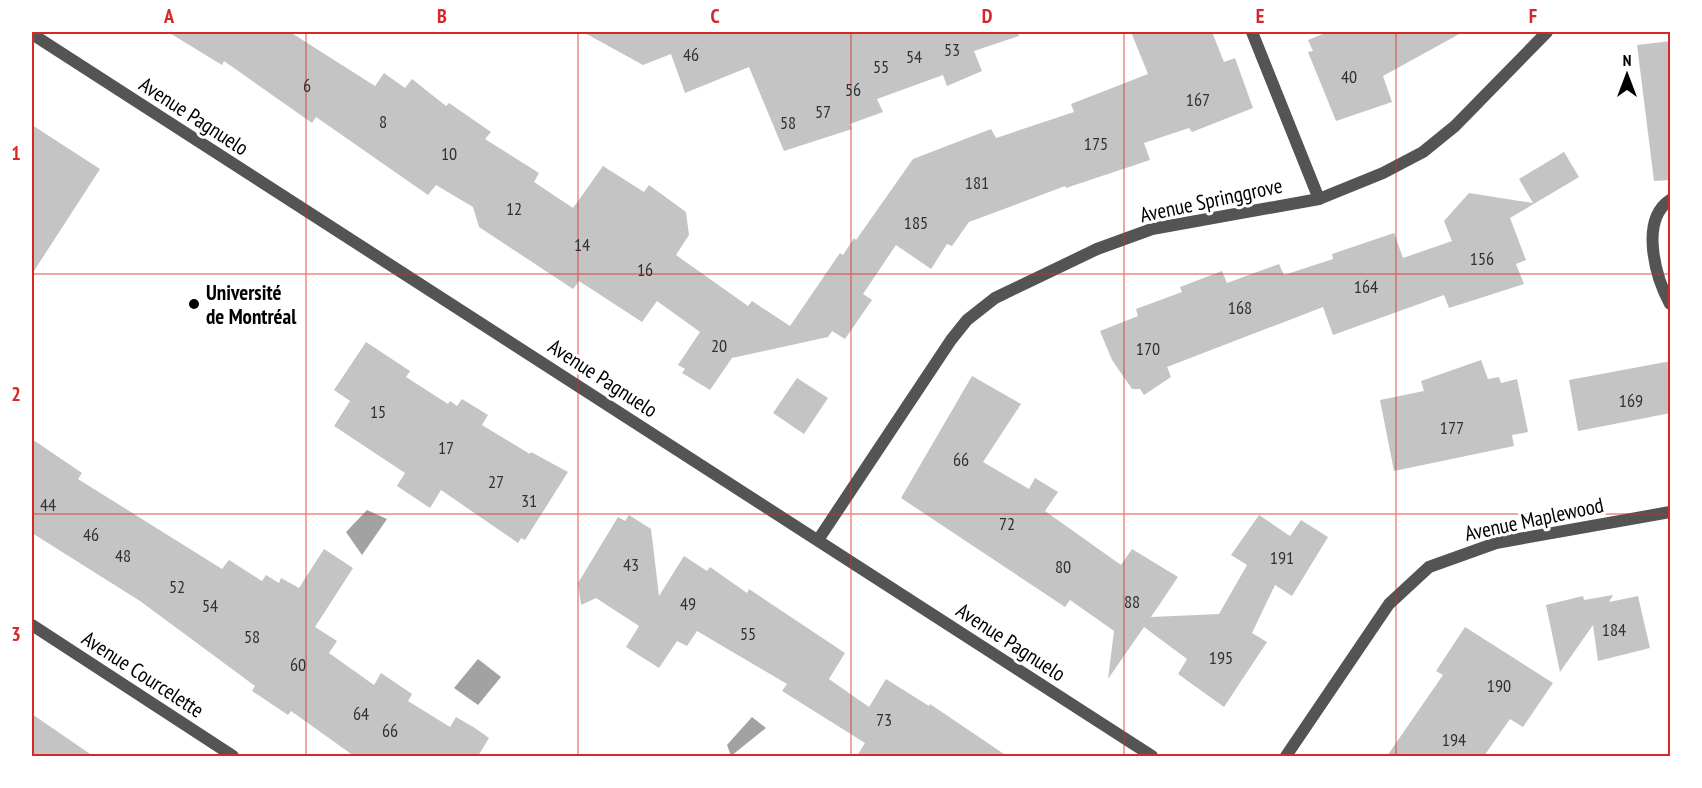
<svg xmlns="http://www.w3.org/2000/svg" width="1702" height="788" font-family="'PT Sans Narrow',sans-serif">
<rect width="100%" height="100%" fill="#fff"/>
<g fill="#a2a2a2">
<polygon points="367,510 387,519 362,555 346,532"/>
<polygon points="478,659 501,677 478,705 454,688"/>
<polygon points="752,717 766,728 731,756 727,745"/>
</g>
<g fill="#c4c4c4">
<polygon points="168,32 290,32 375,86 384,73 405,88 412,79 446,106 449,103 491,132 485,139 539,173 534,182 573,208 603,166 644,192 649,185 686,212 689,235 676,255 748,306 752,301 790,326 840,253 843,255 854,238 856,240 913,159 991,129 996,138 1074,112 1071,104 1148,74 1131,32 1212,32 1224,62 1235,58 1253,108 1192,132 1189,128 1144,143 1150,160 1066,188 1065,186 969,222 952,246 947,244 931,269 896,245 863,294 872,300 845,339 832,331 828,337 732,358 710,390 682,373 685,369 678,365 700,332 657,301 642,322 579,281 573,289 479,227 473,207 436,185 428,195 316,117 312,123 224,61 222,65"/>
<polygon points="583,32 1018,32 1019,36 974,51 982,71 947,86 943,75 877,99 883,112 850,124 852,129 784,151 749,67 685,93 671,54 643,65"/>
<polygon points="1328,32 1463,32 1383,76 1392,102 1336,121 1308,52 1313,51 1308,40"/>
<polygon points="1671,41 1671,180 1654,181 1637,45"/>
<polygon points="32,125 100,169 32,274"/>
<polygon points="1564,152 1579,177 1510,218 1526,260 1516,264 1524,284 1449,308 1444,295 1333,335 1323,307 1167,367 1171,377 1144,395 1140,389 1132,389 1112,360 1100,331 1138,316 1136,309 1182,292 1180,287 1222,271 1227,283 1279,264 1284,275 1333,259 1332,254 1394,233 1403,258 1452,241 1444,221 1469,193 1533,203 1519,179"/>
<polygon points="366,342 410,371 406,377 448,404 450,401 457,406 462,399 488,415 482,425 530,454 531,452 568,472 525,540 521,538 518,543 441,490 430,508 397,486 405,473 334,426 350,401 334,390"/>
<polygon points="1481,360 1488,379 1499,377 1501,383 1517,379 1528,432 1512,435 1514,446 1394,471 1380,400 1424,391 1421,381"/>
<polygon points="1671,361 1671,413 1578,431 1569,380"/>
<polygon points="972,376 1021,404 983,462 1029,489 1035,478 1058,492 1045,511 1121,565 1132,549 1178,577 1151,617 1219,614 1247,565 1231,555 1259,515 1290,536 1301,520 1328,537 1292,596 1275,585 1252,633 1267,642 1224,707 1178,674 1187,659 1144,627 1108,679 1114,631 1070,600 1065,607 901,498"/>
<polygon points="797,378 828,398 804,434 773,413"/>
<polygon points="32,439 82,473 78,479 222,569 229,560 262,581 266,575 279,583 281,578 299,588 324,549 353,568 315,627 337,641 329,653 374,685 381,673 412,694 408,701 450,727 456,717 475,728 489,738 478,756 354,756 291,711 288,715 252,691 255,686 140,601 32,533"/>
<polygon points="629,515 651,529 659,596 684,556 707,571 710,567 747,593 749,589 845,653 829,679 869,707 886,679 929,706 930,704 1007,756 857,756 865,743 782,691 787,684 697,631 687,646 677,641 659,668 626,647 639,626 596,598 581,605 578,583 618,517 625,521"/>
<polygon points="1613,595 1609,602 1638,596 1650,648 1598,661 1593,625 1560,672 1546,605 1583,596 1584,600"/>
<polygon points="1465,627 1553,683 1523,727 1510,719 1484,756 1387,756 1443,675 1436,671"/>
<polygon points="32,714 93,756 32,756"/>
</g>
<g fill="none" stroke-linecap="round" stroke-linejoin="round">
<g stroke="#545454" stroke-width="12">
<polyline points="1252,32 1319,199"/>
<polyline points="32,34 1152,756"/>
<path d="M1670,200C1639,221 1656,278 1670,304"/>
<polyline points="818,540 951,340 967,320 995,298 1097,249 1152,229 1319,199 1383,173 1423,152 1455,126 1547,32"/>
<polyline points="32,625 233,756"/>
<polyline points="1286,756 1389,604 1429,567 1496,543 1670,512"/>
</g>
</g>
<path fill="none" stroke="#d62828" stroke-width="1.5" stroke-opacity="0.55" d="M306,32V756M578,32V756M851,32V756M1124,32V756M1396,32V756M32,274H1670M32,514H1670"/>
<circle fill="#000" stroke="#fff" stroke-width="2" cx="194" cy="304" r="6"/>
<g text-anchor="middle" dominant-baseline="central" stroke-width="6" stroke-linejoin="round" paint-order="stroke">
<g font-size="18" fill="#313131">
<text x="952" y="49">53</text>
<text x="691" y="54">46</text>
<text x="914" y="56">54</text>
<text x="881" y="66">55</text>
<text x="1349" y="76">40</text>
<text x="307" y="85">6</text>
<text x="853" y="89">56</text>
<text x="1198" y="99">167</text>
<text x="823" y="111">57</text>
<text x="383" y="121">8</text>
<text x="788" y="122">58</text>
<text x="1096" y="143">175</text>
<text x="449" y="153">10</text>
<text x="977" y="182">181</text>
<text x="514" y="208">12</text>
<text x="916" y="222">185</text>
<text x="582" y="244">14</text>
<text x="1482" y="258">156</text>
<text x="645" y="269">16</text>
<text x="1366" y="286">164</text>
<text x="1240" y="307">168</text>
<text x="719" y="345">20</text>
<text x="1148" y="348">170</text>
<text x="1631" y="400">169</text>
<text x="378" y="411">15</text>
<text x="1452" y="427">177</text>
<text x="446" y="447">17</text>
<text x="961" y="459">66</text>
<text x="496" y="481">27</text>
<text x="529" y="500">31</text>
<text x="48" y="504">44</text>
<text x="1007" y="523">72</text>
<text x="91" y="534">46</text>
<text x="123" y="555">48</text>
<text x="1282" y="557">191</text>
<text x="631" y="564">43</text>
<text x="1063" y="566">80</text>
<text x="177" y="586">52</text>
<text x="1132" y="601">88</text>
<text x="688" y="603">49</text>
<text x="210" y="605">54</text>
<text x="1614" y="629">184</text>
<text x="748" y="633">55</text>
<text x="252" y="636">58</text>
<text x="1221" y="657">195</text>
<text x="298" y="664">60</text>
<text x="1499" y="685">190</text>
<text x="361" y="713">64</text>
<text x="884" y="719">73</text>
<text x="390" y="730">66</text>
<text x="1454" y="739">194</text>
</g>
<g font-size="21" fill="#000" stroke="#fff">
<text transform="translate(194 116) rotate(33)">Avenue Pagnuelo</text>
<text transform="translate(1211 200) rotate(-12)">Avenue Springgrove</text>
<text transform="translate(603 378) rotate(33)">Avenue Pagnuelo</text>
<text transform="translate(1534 519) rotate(-12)">Avenue Maplewood</text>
<text transform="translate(1011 642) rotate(33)">Avenue Pagnuelo</text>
<text transform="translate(143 674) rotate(33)">Avenue Courcelette</text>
</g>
<g font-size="21" font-weight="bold" fill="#000" stroke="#fff" text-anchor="start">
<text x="206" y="292">Université<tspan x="206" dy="24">de Montréal</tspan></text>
</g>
</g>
<rect width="1702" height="788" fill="none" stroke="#ffffff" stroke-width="66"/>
<g transform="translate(1627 75)" stroke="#ffffff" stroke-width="4.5" paint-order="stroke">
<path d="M0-4.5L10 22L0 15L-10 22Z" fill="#000000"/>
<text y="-9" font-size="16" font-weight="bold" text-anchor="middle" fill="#000000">N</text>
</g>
<rect x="33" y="33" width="1636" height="722" fill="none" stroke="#d62828" stroke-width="2"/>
<g font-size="20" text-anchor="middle" font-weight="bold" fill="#d62828">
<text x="169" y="23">A</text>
<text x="442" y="23">B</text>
<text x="715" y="23">C</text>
<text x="987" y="23">D</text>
<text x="1260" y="23">E</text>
<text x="1533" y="23">F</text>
<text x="16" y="160">1</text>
<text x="16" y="401">2</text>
<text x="16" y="641">3</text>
</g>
</svg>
